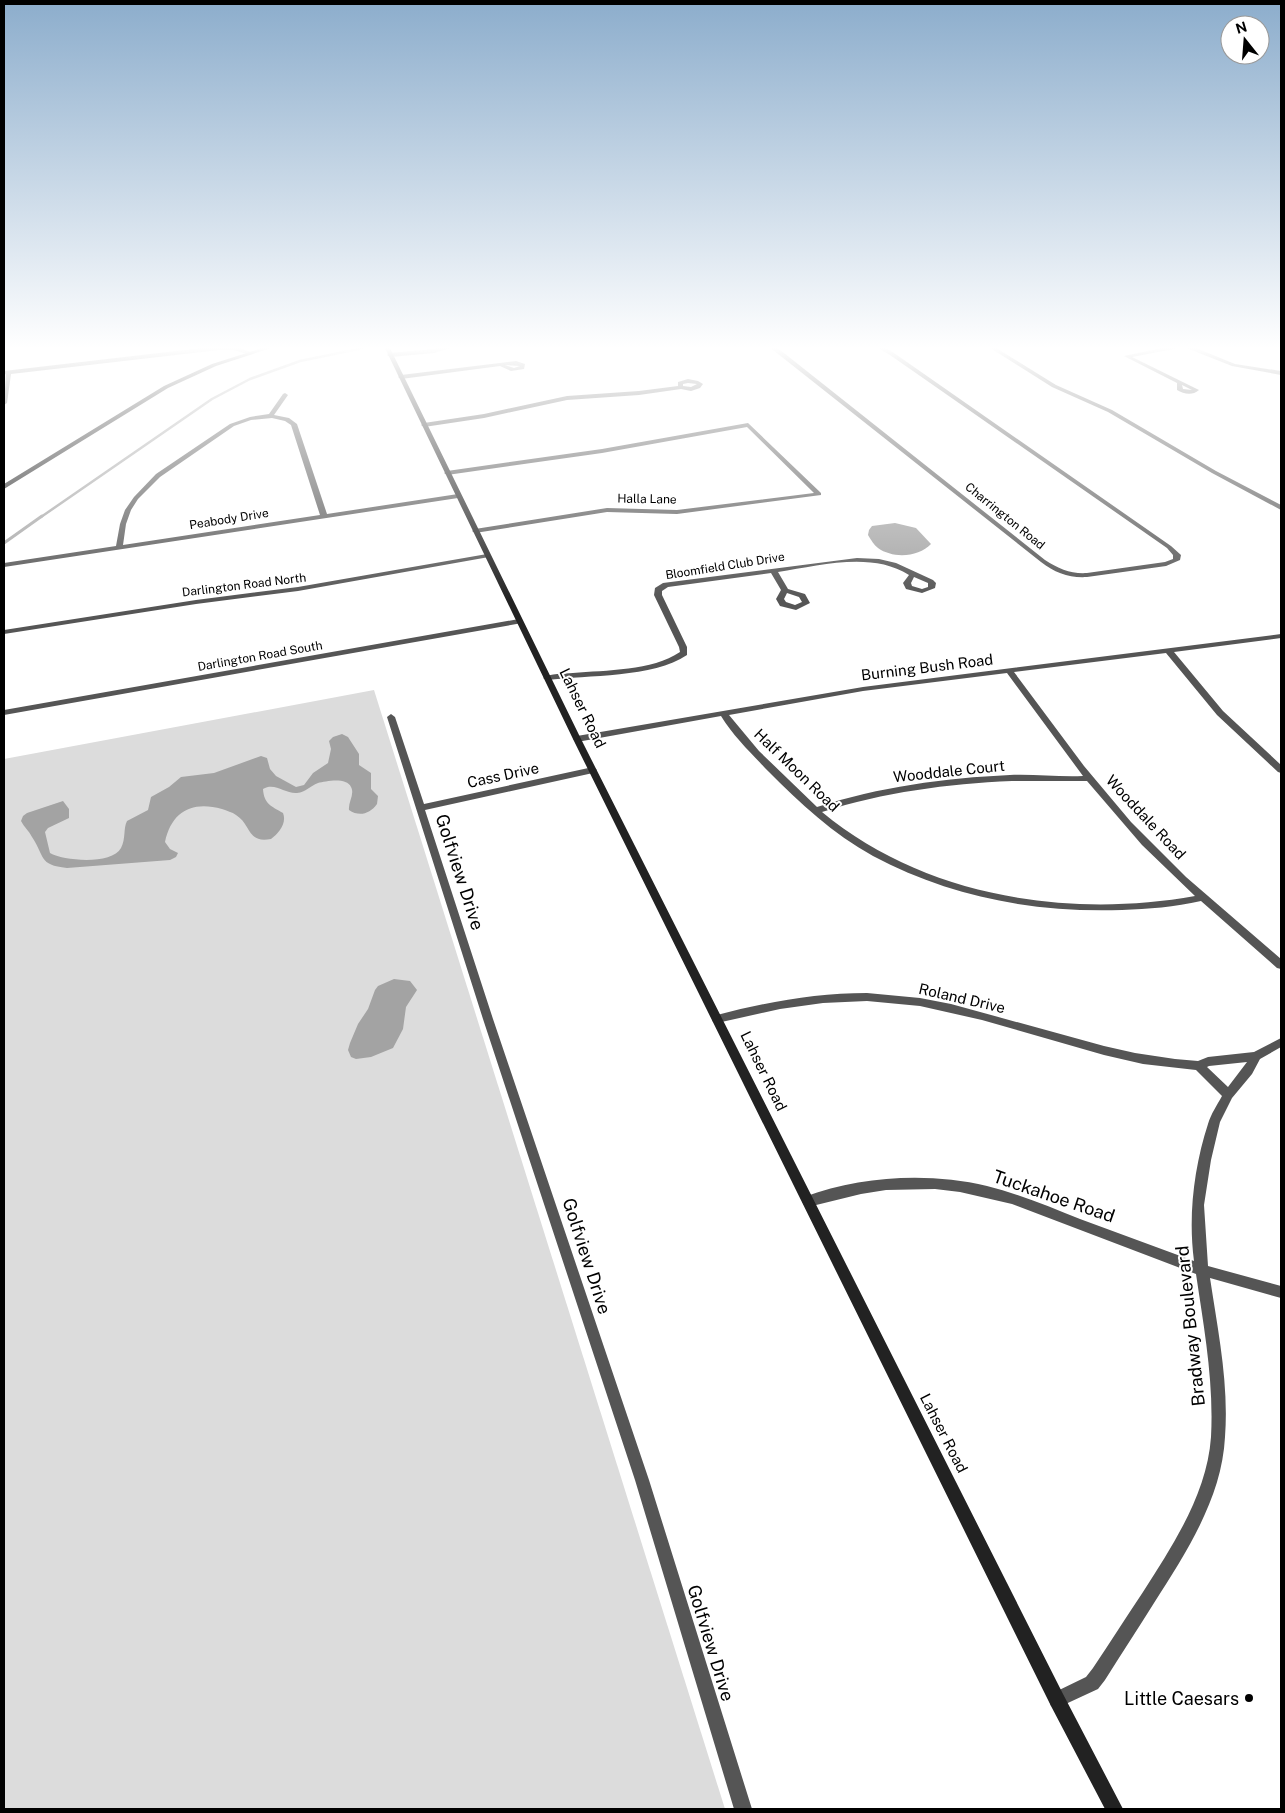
<svg xmlns="http://www.w3.org/2000/svg" width="1285" height="1813" font-family="'Public Sans',sans-serif">
<rect width="100%" height="100%" fill="#fff"/>
<polygon fill="#dcdcdc" points="374,690 725,1809 4,1809 4,759"/>
<g fill="#a3a3a3">
<path d="M895,523L916,528L931,544C919,557 893,559 878,548C874,545 871,540 868,535L869,530L872,526Z"/>
<path d="M342,734L348,737L359,754V765L371,773V789L378,796L377,804C370,814 359,817 349,810C348,802 355,794 351,787C347,777 326,781 318,783C310,786 306,792 297,793C285,794 275,782 263,789C264,804 271,806 283,813C287,823 279,833 271,839C247,844 251,824 236,815C232,812 227,811 222,809C192,801 172,811 165,842L170,849L178,853L176,857L170,860L67,868C38,865 45,856 32,837C29,831 24,827 21,821L23,816L27,813L63,801L69,809V818L48,828L45,832L50,853C64,861 112,865 121,848C126,839 123,829 127,821L148,810L151,797L169,787L181,777L214,773L261,756L267,758L270,769L276,776L296,787L304,785L313,773L328,763L331,749L329,741L333,737Z"/>
<polygon points="394,979 410,981 417,990 406,1007 403,1029 393,1048 371,1057 356,1059 351,1057 348,1050 350,1043 358,1024 368,1009 375,990 378,986"/>
</g>
<g fill="none" stroke-linecap="round" stroke-linejoin="round">
<polyline stroke="#a3a3a3" stroke-width="2.5" points="41,517 212,399 250,379 300,361 363,348 363,346"/>
<polyline stroke="#a3a3a3" stroke-width="3" points="4,543 42,516"/>
<g fill="#555" fill-rule="evenodd">
<polygon points="219,346 234,346 253,353 250,355 234,350 219,350 11,374 7,403 4,405 6,374 4,375 4,371"/>
<polygon points="447,346 456,346 434,353 390,357 387,355 390,353 434,349"/>
<path d="M768,346H774L784,353L1045,560C1059,569 1071,574 1087,573L1165,562L1173,559V555L1167,548L890,355L875,346H881L894,353L1171,546L1181,555L1180,560L1166,566L1087,577C1069,578 1055,573 1041,562Z"/>
<polygon points="987,346 993,346 1056,385 1112,410 1216,471 1281,505 1281,510 1212,473 1108,412 1052,387"/>
<path d="M1172,346H1191L1235,364L1281,371V375L1232,366L1184,347L1132,357L1199,390C1192,396 1184,394 1177,390V383L1124,356ZM1182,385L1192,390L1183,389Z"/>
<path d="M516,361L525,364L524,369L511,371L500,366L401,379L398,377L401,375ZM505,365L520,366L514,368Z"/>
<path d="M688,379L698,381L703,384L700,388L691,391L681,389L639,395L567,400L484,418L424,427L421,425L424,423L484,414L567,396L639,391L678,386V382ZM688,383L697,384L691,387L683,386V384Z"/>
<path d="M285,393L288,395L274,415L289,418L297,424L327,514L458,494L461,496L458,498L4,567V563L116,546L120,524L125,510L134,497L156,474L230,424L250,417L269,414L283,394ZM272,418L285,421L291,425L320,515L123,545L126,524L131,510L138,499L160,477L234,426L251,420Z"/>
<polygon points="748,423 821,493 821,495 677,514 607,512 475,533 472,531 475,529 607,508 677,510 814,493 747,427 602,453 447,475 444,473 447,471 602,449"/>
<polygon points="487,554 491,556 489,557 298,591 196,604 4,634 4,630 196,600 298,587"/>
<path d="M857,558L879,559L896,563L933,580L936,583L935,588L922,593L906,589L903,583L909,575C871,551 819,566 778,572L788,589L805,594L810,603L796,610L780,606L776,599L781,590L771,573L668,587L662,591V595L687,647V655C653,678 588,675 547,680L543,678C550,673 564,674 573,673C606,670 652,671 680,652L679,647L654,595L655,588L663,583ZM914,577L928,583V587L922,589L912,586L911,583ZM787,593L799,597L802,602L795,605L786,602L784,599Z"/>
<polygon points="519,619 522,619 522,623 4,715 4,710"/>
<path d="M1281,634V638L1174,652L1223,711L1281,765V773L1278,772L1217,715L1166,653L1014,672L1084,766L1131,822L1186,877L1281,959V969L1277,968L1201,901C1175,907 1148,909 1122,910C1035,913 950,897 873,856C833,834 800,803 768,771C751,753 734,737 721,716L577,742L573,739L577,736L863,687ZM1007,673L1083,776C1058,777 1034,774 1010,775C944,778 879,787 817,807L759,751L729,715L863,691ZM1012,781H1087L1142,845L1195,896C1067,919 923,896 822,812C884,792 947,784 1012,781Z"/>
<polygon points="391,714 395,717 424,804 593,767 597,770 593,773 425,810 493,1019 649,1480 752,1809 734,1809 635,1480 483,1019 387,717"/>
<path d="M867,993L920,998L951,1004L1104,1046L1135,1053L1175,1059L1198,1061L1208,1057L1254,1052L1281,1038V1047L1260,1059L1252,1074L1232,1098L1220,1122L1211,1160L1204,1205L1208,1266L1281,1286V1298L1210,1278C1218,1331 1229,1384 1225,1437C1222,1498 1186,1553 1154,1603C1138,1629 1121,1654 1105,1680L1098,1689L1057,1708L1051,1706L1049,1700L1051,1694L1086,1677L1093,1668C1110,1643 1126,1617 1143,1592C1173,1545 1207,1494 1211,1437C1214,1382 1204,1328 1196,1274L1012,1204L960,1192L935,1189L886,1190L861,1194L808,1207L804,1205L802,1201L804,1197C861,1176 928,1172 987,1186C1019,1194 1050,1207 1080,1219C1118,1233 1156,1247 1194,1261C1188,1216 1194,1167 1208,1124C1211,1114 1217,1105 1222,1096L1196,1070L1143,1064L1104,1055L982,1020L920,1006L867,1001L823,1003L780,1009L717,1023L713,1022L712,1019L713,1016L717,1015C767,1002 816,993 867,993ZM1247,1062L1228,1087L1207,1067L1209,1066Z"/>
</g>
<g fill="#222" fill-rule="evenodd">
<polygon points="269,346 277,346 216,366 168,388 4,489 4,484 164,386 212,364"/>
<polygon points="384,346 389,346 581,739 1063,1694 1123,1809 1105,1809 1051,1706 573,739"/>
</g>
</g>
<linearGradient id="sky" x2="0" y2="1"><stop stop-color="#8cadcc"/><stop offset="0.58" stop-color="#fff"/><stop offset="1" stop-color="#fff" stop-opacity="0"/></linearGradient>
<rect width="1285" height="600" fill="url(#sky)"/>
<circle fill="#000" stroke="#fff" stroke-width="2" cx="1249" cy="1698" r="5"/>
<g text-anchor="middle" dominant-baseline="central" stroke-width="4" stroke-linejoin="round" paint-order="stroke">
<g font-size="12" fill="#000" stroke="#fff">
<text transform="translate(647 499) rotate(1)">Halla Lane</text>
<text transform="translate(1005 516) rotate(39)">Charrington Road</text>
<text transform="translate(229 519) rotate(-9)">Peabody Drive</text>
<text transform="translate(725 566) rotate(-9)">Bloomfield Club Drive</text>
<text transform="translate(244 585) rotate(-7)">Darlington Road North</text>
<text transform="translate(260 656) rotate(-10)">Darlington Road South</text>
</g>
<g font-size="15" fill="#000" stroke="#fff">
<text transform="translate(927 667) rotate(-7)">Burning Bush Road</text>
<text transform="translate(583 708) rotate(64)">Lahser Road</text>
<text transform="translate(797 770) rotate(44)">Half Moon Road</text>
<text transform="translate(949 771) rotate(-6)">Wooddale Court</text>
<text transform="translate(503 775) rotate(-12)">Cass Drive</text>
<text transform="translate(1146 817) rotate(47)">Wooddale Road</text>
<text transform="translate(962 998) rotate(13)">Roland Drive</text>
<text transform="translate(764 1071) rotate(64)">Lahser Road</text>
<text transform="translate(944 1433) rotate(63)">Lahser Road</text>
</g>
<g font-size="18" fill="#000" stroke="#fff">
<text transform="translate(460 872) rotate(72)">Golfview Drive</text>
<text transform="translate(1054 1196) rotate(19)">Tuckahoe Road</text>
<text transform="translate(587 1256) rotate(72)">Golfview Drive</text>
<text transform="translate(1190 1326) rotate(-96)">Bradway Boulevard</text>
<text transform="translate(711 1643) rotate(73)">Golfview Drive</text>
</g>
<g font-size="18" fill="#000" stroke="#fff" text-anchor="end">
<text x="1239" y="1698">Little Caesars</text>
</g>
</g>
<rect width="1285" height="1813" fill="none" stroke="#000000" stroke-width="10"/>
<g transform="translate(1245 40) rotate(343)"><circle r="24" fill="#ffffff" stroke="#999999"/>
<path d="M0-4L9 19L0 12L-9 19Z" fill="#000000"/>
<text y="-8" font-size="14" font-weight="bold" text-anchor="middle" fill="#000000">N</text>
</g>
</svg>
